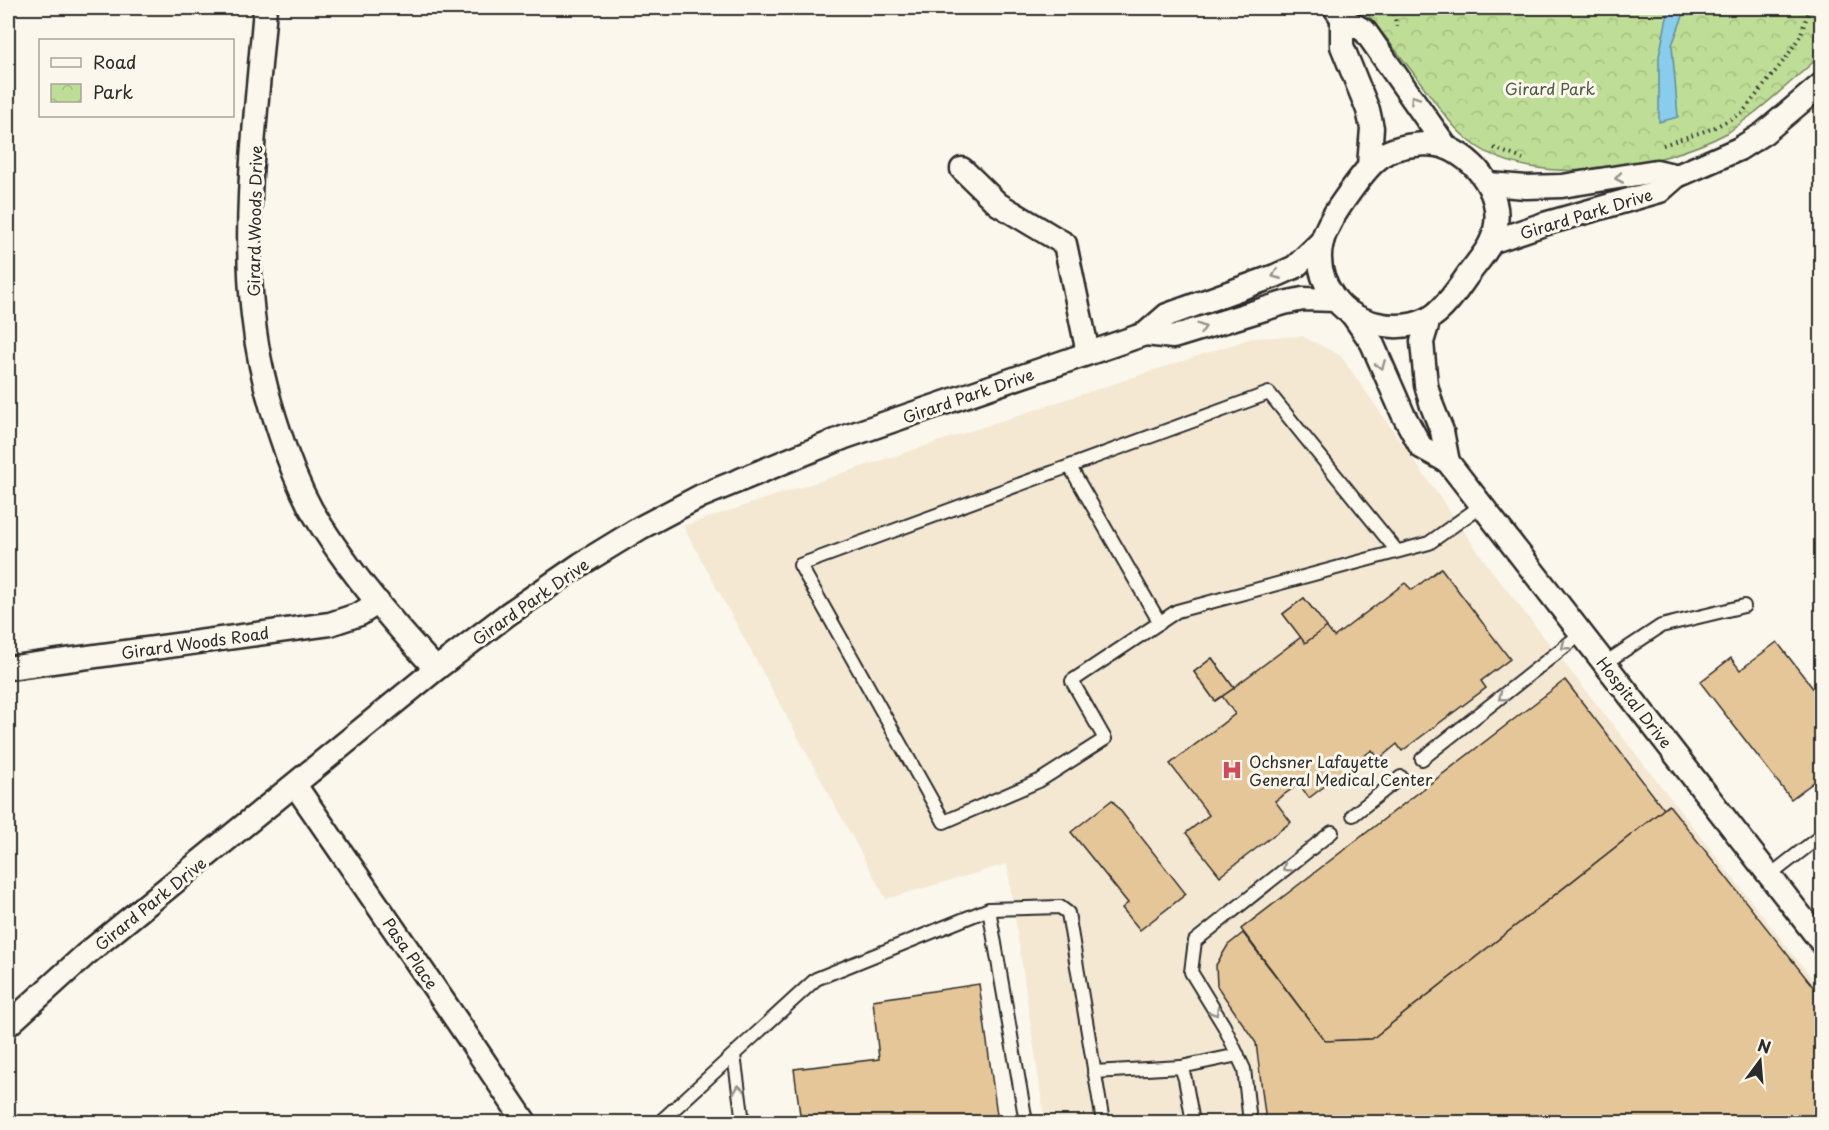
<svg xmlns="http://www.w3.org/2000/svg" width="1829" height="1130" font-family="'Playpen Sans',sans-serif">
<defs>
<pattern id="park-crowns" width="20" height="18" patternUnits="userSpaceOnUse" patternTransform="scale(1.5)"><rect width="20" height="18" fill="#bedd96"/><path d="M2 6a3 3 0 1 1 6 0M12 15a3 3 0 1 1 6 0" fill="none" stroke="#a3be81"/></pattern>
</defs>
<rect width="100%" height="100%" fill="#fbf7ec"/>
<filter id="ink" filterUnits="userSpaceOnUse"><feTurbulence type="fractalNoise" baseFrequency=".0167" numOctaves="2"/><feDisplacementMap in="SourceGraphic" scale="12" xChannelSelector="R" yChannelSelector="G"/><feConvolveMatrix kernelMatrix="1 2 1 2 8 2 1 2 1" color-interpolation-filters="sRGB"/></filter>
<g filter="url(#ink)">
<polygon fill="#f4e8d3" points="1302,336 1340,355 1489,567 1821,990 1821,1122 1045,1122 1007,864 886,899 683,526 1252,338"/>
<path fill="url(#park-crowns)" stroke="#748460" stroke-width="1.5" d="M1363,8H1821V55C1798,76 1775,97 1749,117C1742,122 1735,128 1727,133C1661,168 1534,192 1471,142C1451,127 1436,103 1421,83C1402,58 1382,33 1363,8Z"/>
<polygon fill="#8acceb" stroke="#648c9e" stroke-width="1.5" points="1669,8 1686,8 1672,45 1678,117 1659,122 1659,56"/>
<g fill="#e5c698" stroke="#2b2b2b" stroke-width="1.5">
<polygon points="1441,568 1510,659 1481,681 1486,688 1402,751 1397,744 1379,759 1372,750 1309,798 1299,784 1275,801 1291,822 1220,876 1186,833 1209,815 1170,764 1235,714 1222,696 1301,637 1283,614 1304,598 1334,637 1405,583 1412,590"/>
<polygon points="1304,598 1327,627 1305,643 1283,614"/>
<polygon points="1777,642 1822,700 1822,776 1791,799 1700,682 1731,658 1740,670"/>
<polygon points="1212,658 1234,688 1215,701 1194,672"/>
<polygon points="1212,658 1234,688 1215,701 1194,672"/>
<polygon points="1565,680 1664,809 1372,1039 1325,1041 1241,929"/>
<polygon points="1112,800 1186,894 1140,930 1122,908 1128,903 1071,832"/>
<polygon points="1669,805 1822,998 1822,1122 1266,1122 1256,1043 1217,986 1216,965 1228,945 1243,933 1325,1041 1372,1039"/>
<polygon points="979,984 998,1122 801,1122 794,1069 879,1059 873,1000"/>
</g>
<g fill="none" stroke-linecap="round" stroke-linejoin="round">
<g stroke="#2b2b2b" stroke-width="16">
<g id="lane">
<polyline points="1070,467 1160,623"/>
<polyline points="1397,551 1269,393 800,565 944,822 1039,781 1105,739 1072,681 1177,611 1429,543 1482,505"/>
<polyline points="1605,663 1661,626 1744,606"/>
<polyline points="1422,759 1582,633"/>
<polyline points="1353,815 1401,777"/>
<polyline points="1769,876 1822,835"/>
<polyline points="989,909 1060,907 1068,913 1103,1122"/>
<polyline points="734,1055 743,1122"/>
<polyline points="1181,1067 1238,1055"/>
<polyline points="1094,1072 1181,1067 1185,1079 1193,1122"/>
<polyline points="660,1122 816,979 989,909 1026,1122"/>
<polyline points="1250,1122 1244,1069 1224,1026 1191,972 1195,941 1332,832"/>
</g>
</g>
<g stroke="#2b2b2b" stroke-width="27">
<g id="street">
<path d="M265,8C257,109 242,213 253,315C257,355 267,396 280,434C288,459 298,485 311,509C345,567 390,620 436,669"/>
<polyline points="1335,8 1342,18 1365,31 1447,148"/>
<polyline points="1342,18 1342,46 1368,110 1372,128 1369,166"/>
<path d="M1426,144C1433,145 1442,145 1448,148C1483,165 1508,203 1491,242C1485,255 1473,267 1465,279C1456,292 1442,312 1428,319C1397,334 1352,324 1333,296C1306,257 1325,226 1349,193C1360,178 1370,163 1386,153C1399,146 1412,145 1426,144Z"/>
<polyline points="962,169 998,204 1065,244 1088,353"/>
<polyline points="1489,184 1526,187 1562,186 1656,171 1677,176"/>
<polyline points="1491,242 1544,224 1660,191 1677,176 1739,149 1764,133 1822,84"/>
<polyline points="1352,314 1372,343 1403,414 1421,447 1448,462 1822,943"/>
<polyline points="1429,319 1422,342 1426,385 1432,406 1442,431 1448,462"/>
<polyline points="1145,334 1173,337 1284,303 1303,299 1336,300"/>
<polyline points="8,668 330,624 360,614 378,602"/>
<polyline points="295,785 457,1021 525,1122"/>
<polyline points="8,1025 85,955 436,669 508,614 581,564 640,528 701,496 845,437 1145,334 1167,315 1275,276 1295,267 1322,241"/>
</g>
</g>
<g stroke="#2b2b2b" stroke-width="4" stroke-dasharray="1.5 4.5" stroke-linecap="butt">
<polyline points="1392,8 1398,30"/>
<polyline points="1663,145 1711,129 1742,113 1786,58 1800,36 1810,8"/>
<polyline points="1494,148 1523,159"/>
</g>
<use href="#lane" stroke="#fbf7ec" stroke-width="12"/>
<use href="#street" stroke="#fbf7ec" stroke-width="22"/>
</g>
<defs><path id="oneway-chevron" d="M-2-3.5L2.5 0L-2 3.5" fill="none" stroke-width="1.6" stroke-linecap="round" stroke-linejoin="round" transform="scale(1.5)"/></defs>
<g stroke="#93918c">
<use href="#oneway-chevron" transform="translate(1414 99) rotate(-124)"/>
<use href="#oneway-chevron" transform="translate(1619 178) rotate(170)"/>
<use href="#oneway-chevron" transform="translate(1276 275) rotate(158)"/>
<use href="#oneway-chevron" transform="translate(1202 328) rotate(-17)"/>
<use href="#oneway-chevron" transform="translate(1381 365) rotate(68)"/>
<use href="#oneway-chevron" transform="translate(1565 646) rotate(141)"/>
<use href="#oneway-chevron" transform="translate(1502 697) rotate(142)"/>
<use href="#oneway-chevron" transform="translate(1286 868) rotate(142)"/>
<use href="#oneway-chevron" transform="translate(1215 1012) rotate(58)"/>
<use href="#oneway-chevron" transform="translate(739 1089) rotate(-98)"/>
</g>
</g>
<defs>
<g id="hospital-bare" transform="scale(1.62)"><path d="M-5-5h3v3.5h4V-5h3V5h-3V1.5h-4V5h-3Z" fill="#d1495b" stroke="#fbf7ec" stroke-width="2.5" paint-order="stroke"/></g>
</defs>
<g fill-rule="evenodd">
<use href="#hospital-bare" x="1232" y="770"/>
</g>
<g text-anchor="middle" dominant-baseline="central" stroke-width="6" stroke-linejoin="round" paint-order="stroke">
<g font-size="16" fill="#505846" stroke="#fbf7ec">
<text x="1550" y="88">Girard Park</text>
</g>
<g font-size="16" fill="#2b2b2b" stroke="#fbf7ec">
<text transform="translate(1586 213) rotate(-17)">Girard Park Drive</text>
<text transform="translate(254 221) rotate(-89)">Girard Woods Drive</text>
<text transform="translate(968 395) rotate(-19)">Girard Park Drive</text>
<text transform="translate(530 601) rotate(-35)">Girard Park Drive</text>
<text transform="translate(195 642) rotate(-8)">Girard Woods Road</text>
<text transform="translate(1635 702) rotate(52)">Hospital Drive</text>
<text transform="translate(150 903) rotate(-39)">Girard Park Drive</text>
<text transform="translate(411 953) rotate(55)">Pasa Place</text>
</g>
<g font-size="16" fill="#2b2b2b" stroke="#fbf7ec" text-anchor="start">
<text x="1249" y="761">Ochsner Lafayette<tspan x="1249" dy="18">General Medical Center</tspan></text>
</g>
</g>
<rect width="1829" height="1130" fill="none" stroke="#fbf7ec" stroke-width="30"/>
<rect x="15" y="15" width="1799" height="1100" fill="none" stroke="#2b2b2b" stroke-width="2" filter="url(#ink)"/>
<rect x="39" y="39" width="195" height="78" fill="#fbf7ec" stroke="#a8a59f" stroke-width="1.5"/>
<rect x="51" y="58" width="30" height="9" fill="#fbf7ec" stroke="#a8a59f" stroke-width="1.5"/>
<text x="93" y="69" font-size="18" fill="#2b2b2b">Road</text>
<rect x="51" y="84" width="30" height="18" fill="url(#park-crowns)" stroke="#a8a59f" stroke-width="1.5"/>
<text x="93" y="99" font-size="18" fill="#2b2b2b">Park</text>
<g transform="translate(1760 1061) rotate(16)" stroke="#fbf7ec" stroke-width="4.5" paint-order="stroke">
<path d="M0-4.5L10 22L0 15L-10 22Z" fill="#2b2b2b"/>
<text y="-9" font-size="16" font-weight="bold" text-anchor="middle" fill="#2b2b2b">N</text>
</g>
</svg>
